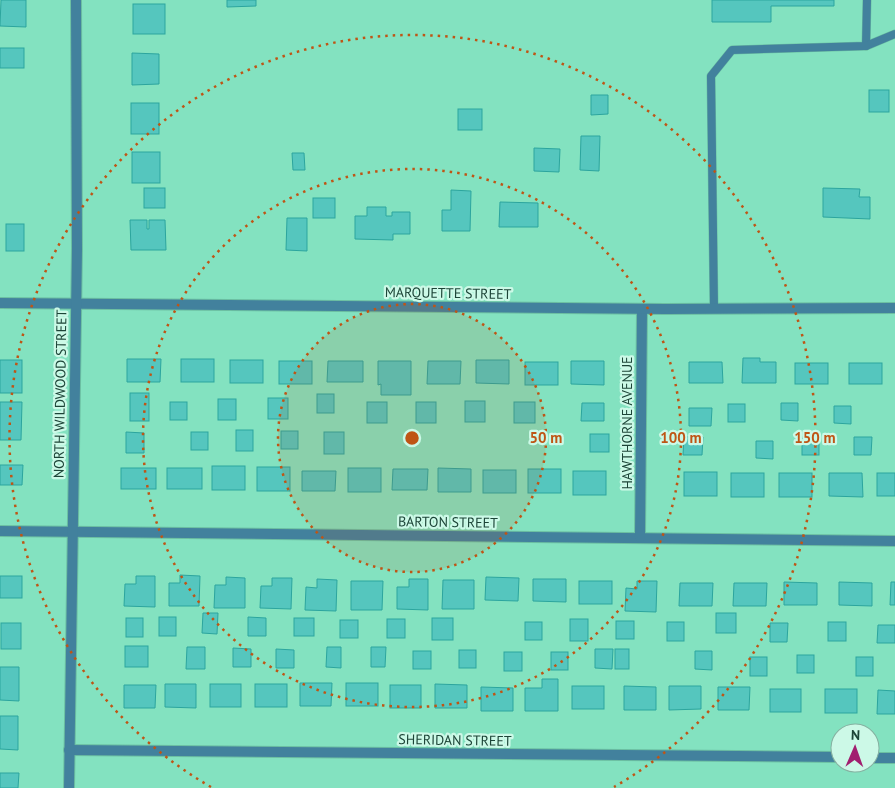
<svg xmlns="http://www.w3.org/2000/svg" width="895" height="788" font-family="'PT Sans',sans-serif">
<rect width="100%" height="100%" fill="#83e2c0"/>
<g fill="#55c6be" stroke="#2ca59e">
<polygon points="1,0 26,0 26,27 0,26"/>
<polygon points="227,0 256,0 256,6 227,7"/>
<polygon points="712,0 834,0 834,6 771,6 771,22 712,22"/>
<rect x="133" y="4" width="32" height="30"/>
<rect x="0" y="48" width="24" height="20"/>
<polygon points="132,53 159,54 159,84 132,85"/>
<rect x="869" y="90" width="20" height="22"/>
<polygon points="591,95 608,95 608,114 591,115"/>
<rect x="131" y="103" width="28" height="31"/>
<rect x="458" y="109" width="24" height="21"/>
<polygon points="581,136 600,136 599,171 580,170"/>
<polygon points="534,148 560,149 559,172 534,171"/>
<rect x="132" y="152" width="28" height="31"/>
<polygon points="292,153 304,153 305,170 293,170"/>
<rect x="144" y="188" width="21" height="20"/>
<polygon points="823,188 860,189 859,197 870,197 870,219 823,217"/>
<polygon points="451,190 471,191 470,231 442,231 442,210 451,210"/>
<rect x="313" y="198" width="22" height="20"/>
<polygon points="500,202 538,203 538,227 499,227"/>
<polygon points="367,207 386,207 386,216 392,216 392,212 410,212 410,234 393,234 393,240 355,239 355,216 367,216"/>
<polygon points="287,218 307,218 307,251 286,250"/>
<polygon points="130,220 147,220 147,229 149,229 149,220 165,220 166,250 131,250"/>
<rect x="6" y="224" width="18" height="27"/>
<polygon points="743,358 760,358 760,362 776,362 776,383 742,383"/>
<polygon points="127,359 161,359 160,382 127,382"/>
<rect x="181" y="359" width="33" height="23"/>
<rect x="0" y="360" width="22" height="33"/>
<rect x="230" y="360" width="33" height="23"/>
<polygon points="476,360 509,360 509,384 476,383"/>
<rect x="279" y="361" width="33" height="23"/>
<polygon points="328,361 363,361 363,382 327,382"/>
<polygon points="378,361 411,361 411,395 381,395 381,384 378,385"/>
<polygon points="428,361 461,361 460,384 427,384"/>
<polygon points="571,361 604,361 604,385 571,384"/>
<rect x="525" y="362" width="33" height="23"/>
<polygon points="689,362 722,362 723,383 689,383"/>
<rect x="795" y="363" width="33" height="21"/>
<rect x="849" y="363" width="33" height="21"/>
<rect x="130" y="393" width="19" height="28"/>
<rect x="317" y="394" width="17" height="19"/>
<rect x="268" y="398" width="20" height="21"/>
<rect x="218" y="399" width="18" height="21"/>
<rect x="465" y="401" width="20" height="21"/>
<polygon points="0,402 22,402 21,440 0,440"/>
<rect x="170" y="402" width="17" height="18"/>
<rect x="367" y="402" width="20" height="21"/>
<rect x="416" y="402" width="20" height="21"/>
<rect x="514" y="402" width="21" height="21"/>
<polygon points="582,403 604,403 604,421 581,421"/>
<polygon points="781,403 798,403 798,421 781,420"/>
<rect x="728" y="404" width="17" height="18"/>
<polygon points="834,406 851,406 851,424 834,423"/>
<polygon points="689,408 712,408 711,426 689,426"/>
<rect x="236" y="430" width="17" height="21"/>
<rect x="281" y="431" width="17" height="18"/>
<polygon points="126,432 144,433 144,453 126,453"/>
<rect x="191" y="432" width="17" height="18"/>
<rect x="324" y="432" width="20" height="22"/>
<rect x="590" y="434" width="19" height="18"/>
<polygon points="684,437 703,437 702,455 683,455"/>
<rect x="802" y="437" width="17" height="18"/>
<polygon points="854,437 872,437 871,455 854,455"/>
<polygon points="756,441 773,441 773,459 756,458"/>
<polygon points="0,465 23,465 22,485 0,485"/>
<rect x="212" y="466" width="33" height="24"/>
<rect x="257" y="467" width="33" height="24"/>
<rect x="121" y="468" width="35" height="21"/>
<rect x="167" y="468" width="35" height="21"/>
<rect x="348" y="468" width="33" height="24"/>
<polygon points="438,468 471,469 471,492 438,492"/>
<polygon points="393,469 428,469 427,490 392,490"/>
<rect x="528" y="469" width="33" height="24"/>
<rect x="483" y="470" width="33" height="23"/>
<polygon points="302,471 336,471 335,491 302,491"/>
<rect x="573" y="471" width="33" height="24"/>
<rect x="684" y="472" width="33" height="24"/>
<rect x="731" y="473" width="33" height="24"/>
<rect x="779" y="473" width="33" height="24"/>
<polygon points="829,473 862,473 863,497 829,496"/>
<rect x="877" y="473" width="18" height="23"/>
<polygon points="180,575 200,576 199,606 169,606 169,583 180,583"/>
<rect x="0" y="576" width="22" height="22"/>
<polygon points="136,576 155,576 155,607 124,606 125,584 136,584"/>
<polygon points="226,577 245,578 245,608 214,608 215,585 226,585"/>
<polygon points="486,577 519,578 518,601 485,600"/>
<polygon points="272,578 292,578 291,609 260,608 261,586 272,586"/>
<polygon points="317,579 337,580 336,611 305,610 306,587 317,588"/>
<polygon points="409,579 428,579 428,610 397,609 397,587 409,587"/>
<polygon points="533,579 566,579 566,602 533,601"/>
<polygon points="443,580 474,580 474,609 442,609"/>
<polygon points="351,581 383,581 382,610 351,610"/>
<rect x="579" y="581" width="33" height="23"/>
<polygon points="637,581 657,581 656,612 625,611 626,588 637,589"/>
<polygon points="784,582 817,583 817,605 784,605"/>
<polygon points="839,582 872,583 872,606 839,605"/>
<polygon points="891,582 895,582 895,605 890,605"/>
<polygon points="680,583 713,583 712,606 679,606"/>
<polygon points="734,583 767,583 766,606 733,606"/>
<polygon points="203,613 218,613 217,634 202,633"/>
<rect x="716" y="613" width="20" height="20"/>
<rect x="159" y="617" width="17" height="19"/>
<polygon points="248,617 266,618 266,636 248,636"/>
<rect x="126" y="618" width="17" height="19"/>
<rect x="294" y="618" width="20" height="18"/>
<rect x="432" y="618" width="21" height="22"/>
<rect x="387" y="619" width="18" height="19"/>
<rect x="570" y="619" width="18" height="22"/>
<rect x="340" y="620" width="18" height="18"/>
<rect x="616" y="621" width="18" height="18"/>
<rect x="525" y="622" width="17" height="18"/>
<rect x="667" y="622" width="17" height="19"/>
<rect x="828" y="622" width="18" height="19"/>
<rect x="1" y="623" width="20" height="26"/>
<polygon points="770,623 788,623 787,642 770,642"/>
<polygon points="878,625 895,625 895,643 877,643"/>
<rect x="125" y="646" width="23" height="21"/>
<polygon points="187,647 205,647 205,669 186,669"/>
<polygon points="327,647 341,647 341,668 326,667"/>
<polygon points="371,647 386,647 385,667 371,667"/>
<polygon points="233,648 251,649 251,667 233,667"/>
<polygon points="276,649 294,650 294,668 276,668"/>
<polygon points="595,649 613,649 612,669 595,668"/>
<rect x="615" y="649" width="14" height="20"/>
<rect x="459" y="650" width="17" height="18"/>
<rect x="413" y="651" width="18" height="18"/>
<polygon points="695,651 712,651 712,670 695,669"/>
<rect x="504" y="652" width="18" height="19"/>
<rect x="551" y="652" width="17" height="18"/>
<rect x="797" y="655" width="17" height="18"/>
<rect x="750" y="657" width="17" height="19"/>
<rect x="856" y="657" width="17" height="19"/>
<polygon points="0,667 19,667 19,701 0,700"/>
<polygon points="542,679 558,679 558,711 525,711 525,688 542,688"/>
<polygon points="300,683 332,683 331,706 300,706"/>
<rect x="346" y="683" width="32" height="23"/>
<polygon points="165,684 196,684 196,708 165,707"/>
<rect x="210" y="684" width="31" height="23"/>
<rect x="255" y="684" width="32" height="23"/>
<polygon points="435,684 467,685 467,708 435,708"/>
<polygon points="124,685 156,685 155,708 124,708"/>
<rect x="390" y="685" width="31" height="23"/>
<rect x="572" y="686" width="32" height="23"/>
<polygon points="624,686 656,687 656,710 624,710"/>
<polygon points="669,686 701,686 701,709 669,710"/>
<polygon points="481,687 513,688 513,711 481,711"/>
<polygon points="718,687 750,687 749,710 718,710"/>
<rect x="770" y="689" width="31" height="23"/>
<rect x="825" y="689" width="32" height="24"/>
<polygon points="878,690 895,691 895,714 877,714"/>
<polygon points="0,716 18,716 18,750 0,749"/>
<polygon points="0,773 19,773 18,788 0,788"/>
</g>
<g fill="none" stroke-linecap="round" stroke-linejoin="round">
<g stroke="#6cbfa2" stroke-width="9">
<g id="service">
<polyline points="866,46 867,0"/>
<polyline points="714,309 711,76 732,50 866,46 895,34"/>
</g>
</g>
<g stroke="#6cbfa2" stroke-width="12">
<g id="minor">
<polyline points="0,531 895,541"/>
<polyline points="640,537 642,309"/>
<polyline points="69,750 840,757"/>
<polyline points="870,758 895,758"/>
</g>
</g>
<g stroke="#6cbfa2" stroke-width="12">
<g id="tertiary">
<polyline points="0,303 665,309 895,308"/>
<polyline points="69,788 77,249 76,0"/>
</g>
</g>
<use href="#service" stroke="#42819d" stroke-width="8"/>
<use href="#minor" stroke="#42819d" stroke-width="10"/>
<use href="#tertiary" stroke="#42819d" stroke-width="10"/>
</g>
<circle cx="412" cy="438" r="134" fill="#bf5515" fill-opacity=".12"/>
<g fill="none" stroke="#bf5515" stroke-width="2.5" stroke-dasharray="2.5 5">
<circle cx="412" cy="438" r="134"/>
<circle cx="412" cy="438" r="269"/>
<path d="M211 787A403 403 0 1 1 614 787"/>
</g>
<g text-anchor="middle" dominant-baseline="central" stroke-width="4.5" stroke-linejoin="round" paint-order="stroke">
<g font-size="14" fill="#1c4437" stroke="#ccf9e7">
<text transform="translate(448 293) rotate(1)">MARQUETTE STREET</text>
<text transform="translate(60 394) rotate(-89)">NORTH WILDWOOD STREET</text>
<text transform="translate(627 423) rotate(-90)">HAWTHORNE AVENUE</text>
<text transform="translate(448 522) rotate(1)">BARTON STREET</text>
<text transform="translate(455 740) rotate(1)">SHERIDAN STREET</text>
</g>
</g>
<circle cx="412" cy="438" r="8" fill="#bf5515" stroke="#ccf9e7" stroke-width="2.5"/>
<g font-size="15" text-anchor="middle" font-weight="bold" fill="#bf5515" stroke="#ccf9e7" stroke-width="4.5" stroke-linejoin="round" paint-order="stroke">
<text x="546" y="443">50 m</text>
<text x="681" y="443">100 m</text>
<text x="815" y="443">150 m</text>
</g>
<g transform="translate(855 748) rotate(2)"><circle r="24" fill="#ccf9e7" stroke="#86b1a1"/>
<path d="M0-4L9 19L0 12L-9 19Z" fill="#a11f6f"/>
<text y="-8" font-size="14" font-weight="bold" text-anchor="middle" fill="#1c4437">N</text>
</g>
</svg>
